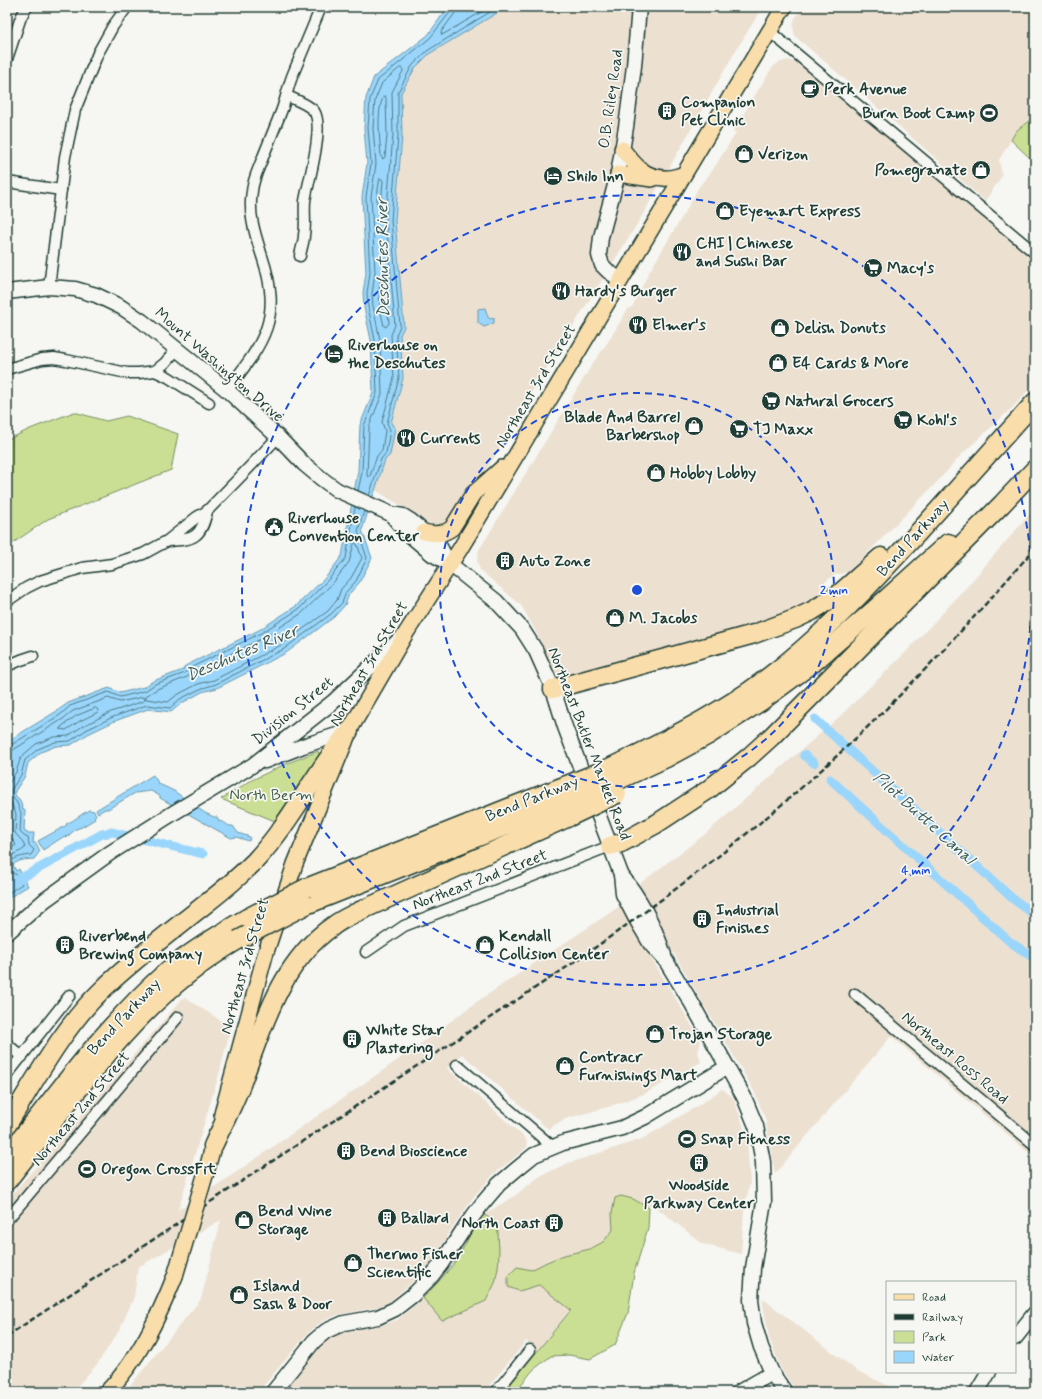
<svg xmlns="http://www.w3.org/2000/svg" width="1042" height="1399" font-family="Mynerve,sans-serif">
<rect width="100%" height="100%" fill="#f6f6f2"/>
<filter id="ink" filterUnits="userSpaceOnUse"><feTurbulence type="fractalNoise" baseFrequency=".025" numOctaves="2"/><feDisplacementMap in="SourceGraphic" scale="8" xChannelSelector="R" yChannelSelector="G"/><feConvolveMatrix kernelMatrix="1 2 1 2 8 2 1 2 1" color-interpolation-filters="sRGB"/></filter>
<g filter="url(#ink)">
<g fill="#ece0d1">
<polygon points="505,7 763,7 736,50 639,221 516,417 514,424 492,461 448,521 435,526 421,520 422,518 407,508 405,508 375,490 385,460 391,423 403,378 400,335 404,327 395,221 402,136 401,93 415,68 429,54 497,13"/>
<polygon points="803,7 1035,7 1035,116 1016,131 999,160 1002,176 985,201 795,36 793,27 795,18"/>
<polygon points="788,60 800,64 1035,261 1035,383 1014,406 962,454 938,481 849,572 834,575 825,582 820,592 814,598 792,610 689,646 563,679 558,677 555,672 535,630 521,605 480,570 477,561 479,550 593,363 606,345 628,309 633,306 648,274 691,202 698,188 712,171 736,133 733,131 772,68 778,63"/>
<polygon points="1035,508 1035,1158 891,1036 775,1174 765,1118 753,1089 656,923 638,885 704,835 838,718 906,652 964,590"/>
<polygon points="620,906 701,1041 698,1052 701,1062 644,1094 608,1107 565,1119 548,1129 462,1054 447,1068 526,1139 527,1147 523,1151 495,1173 475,1195 448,1234 437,1254 428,1266 408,1286 389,1302 379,1307 337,1315 321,1322 308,1333 258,1392 125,1392 201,1299 221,1220 138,1267 134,1297 120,1329 98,1363 72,1392 7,1392 7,1200 184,997 231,1027 219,1074 178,1210 228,1178 415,1048 478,1001"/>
<polygon points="722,1089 733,1097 740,1116 747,1139 750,1183 744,1208 741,1254 703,1244 652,1204 538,1351 526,1341 484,1392 280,1392 318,1344 344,1331 375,1327 397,1320 421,1300 448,1271 458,1257 477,1222 488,1212 513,1197 540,1176 566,1164 642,1139 699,1105"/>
<polygon points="762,1298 857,1371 902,1392 797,1392 781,1369 769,1338"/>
</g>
<g fill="#cbdf94" stroke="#758e64">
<polygon points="1035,116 1035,163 1011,140 1016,131"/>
<polygon points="74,412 106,421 127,416 178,434 171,470 48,519 7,547 7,440 30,429"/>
<polygon points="318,751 320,756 284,816 275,821 221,799 252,780 281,766"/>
<polygon points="621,1196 633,1199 649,1208 648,1228 634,1273 628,1313 615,1345 590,1359 569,1355 551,1356 533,1370 515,1392 504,1392 571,1310 539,1285 519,1291 508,1287 508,1276 517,1267 531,1270 547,1262 564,1255 590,1249 603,1242 613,1230 612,1213 615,1198"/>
<path d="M484,1215L495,1221L498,1232L499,1253L498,1268L495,1283L486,1301L442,1321L423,1298C435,1285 448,1273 458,1257C467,1243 472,1227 484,1215Z"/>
</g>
<g fill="#9ad6fb" stroke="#6999ab">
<path d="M448,7H505L497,13L429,54L415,68L401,93L402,136L395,220L404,327L400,335L403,378L391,423L395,428L390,455L385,460L362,530L372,558L359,583L349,594L345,605L334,617L286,653L217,688L202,692L182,703L171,712L148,709L115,721L88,734L71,745L56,746L41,752L28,763L25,776L15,791V795L20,800L23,809L25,810L24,831H26V833H34L33,843H36L40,851L34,859C25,860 20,859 13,865L16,871L19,869L28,886L7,899V744L11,739L57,711L68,703L109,688L120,693L144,687L153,681L183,670L185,666L259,630L296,606L326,577L342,556L358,471L360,425L373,393L371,340L364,307L363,293L366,273L362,197L367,163L364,128L366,98L374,77L428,35Z"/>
<polygon points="485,308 488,317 490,319 494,318 494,323 484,327 478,323 478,309"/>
<polygon points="153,775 159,784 174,791 205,813 214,817 217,817 219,821 225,823 229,826 233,826 238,833 250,837 249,841 236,837 231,838 160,798 160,796 151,791 135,793 108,809 105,809 98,813 96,810"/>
<path d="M89,810L94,811L96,815L94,817L95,819L82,827L76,829L68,836L63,837L43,850L38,841L67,825L66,824C75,820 80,815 89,810Z"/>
</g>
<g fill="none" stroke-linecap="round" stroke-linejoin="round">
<g stroke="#507a84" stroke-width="1">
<polyline points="456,7 455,13 441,32 442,35 490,7"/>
<polygon points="400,68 402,68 403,71 392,92 393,135 386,219 395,325 391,335 394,378 382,422 385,431 382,450 377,456 370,476 368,477 367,475 369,427 382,394 380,340 373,306 372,294 375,272 371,197 376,164 373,128 375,100 382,83"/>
<path d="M385,96L386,98L387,135L385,157L383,159L381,157C380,139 376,114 383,97Z"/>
<polygon points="380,179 382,179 383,181 381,205 379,207 377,205 377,197"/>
<path d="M383,273L385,275L389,323L386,327L384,326C379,306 378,295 381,274Z"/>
<polyline points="358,491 362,472 364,426 377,393 375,340 368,307 367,293 370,273 366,197 371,163 368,128 370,99 378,80 430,38 451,11 451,7"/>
<polyline points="369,496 381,459 386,453 390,430 387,423 399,378 396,335 400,326 391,220 398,136 398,92 412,66 427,51 498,7"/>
<polygon points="355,543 357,544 362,558 351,578 341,589 337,600 328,611 281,645 214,680 198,684 177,695 168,702 146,699 146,696 157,689 187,677 192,673 263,638 302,613 333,583 349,562 354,544"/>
<polygon points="96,708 98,710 98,712 80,721 66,730 60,729 61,727 76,716"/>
<polyline points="7,746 11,745 60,715 70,706 108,692 120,697 145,691 155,684 185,673 188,669 261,633 299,609 329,579 346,558 355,507"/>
<polyline points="7,751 13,750 63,719 73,711 108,698 120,702 143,697 145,698 144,701 111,712 83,726 68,736 54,737 36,744 21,757 16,772 7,786"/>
<path d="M7,798L12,805L16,814L15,833L23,842L25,848C21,852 13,853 7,859"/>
<polyline points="7,808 10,816 9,834 16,845 7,851"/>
<path d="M7,894L22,884C21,882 19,877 17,875C16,874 13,874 12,872C2,858 24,856 31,855L34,850L29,845L28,838L24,836L20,832L21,813L17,803L12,796L11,790L21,775L25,760L38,749L55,742L70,741L86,730L113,717L147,705L170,708L180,699L200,689L216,684L284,649L331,614L342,603L346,592L356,581L367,558L358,531L364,511"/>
</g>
<g stroke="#9ad6fb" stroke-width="9">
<polyline points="815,719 1013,899 1035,915"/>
<polyline points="804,755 814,763"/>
<polyline points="830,779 1009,941 1035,959"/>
<polyline points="7,884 12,883 102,834 112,832 203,854"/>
</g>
<g stroke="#1f3d34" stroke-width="13">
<g id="street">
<polyline points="769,31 1035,253"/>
<polyline points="7,59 21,17 27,7"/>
<path d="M287,96C296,100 308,104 314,111C325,127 308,182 305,201C304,213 306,224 304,235C304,242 301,249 300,256"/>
<polyline points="7,182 61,190"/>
<polyline points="49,287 65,157 75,110 98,53 113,26 127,7"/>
<polyline points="7,369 42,359 54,358 66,360 127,373 139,373 155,371 165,363 177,349"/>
<polyline points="155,371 168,377 209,403"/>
<path d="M227,390C264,342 283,319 262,256C255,234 248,214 252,191C253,179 259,168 263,157C269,142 275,127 281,112C286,99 288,86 293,74C302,52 312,29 321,7"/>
<path d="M167,541C194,540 201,538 207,511"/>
<polyline points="7,601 26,588 40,581 82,568 112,564 134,557 143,554 167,541 197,517 207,511 242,475 278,437"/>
<polyline points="7,666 21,660 33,656"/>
<polyline points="366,952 404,926 610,846"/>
<polyline points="855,994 1035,1145"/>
<polyline points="7,1044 22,1057"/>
<polyline points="457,1065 553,1147"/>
<polyline points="7,1075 70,995"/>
<polyline points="7,1220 178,1017"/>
<polyline points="496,1392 530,1350"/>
</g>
</g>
<g stroke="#1f3d34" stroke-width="17">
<g id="secondary">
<polyline points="621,280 609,272 602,265 599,255 601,237 618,174 626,127 634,66 639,7"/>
<polyline points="7,292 49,287 75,289 96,295 121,307 142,321 227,390 278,437 304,464 322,479 337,490 391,514 403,516 411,521 439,545 449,564"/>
<polyline points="391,514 405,531 432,554 450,564 496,601 522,629 536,651 553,689 565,727 621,874 623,894 636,919 650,943 666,961 691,1002 744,1097 756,1126 763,1162 764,1202 753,1268 751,1300 754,1323 761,1347 772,1373 785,1392"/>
<polyline points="265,761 303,746 349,731"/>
<path d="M621,875C640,898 655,928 664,955"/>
<polyline points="7,933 45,900 110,853 175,812 253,765 333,702 400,639"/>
<polyline points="1015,1338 1035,1313"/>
<polyline points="273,1392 314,1341 326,1331 344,1323 378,1317 395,1309 413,1295 430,1278 441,1264 467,1224 482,1204 499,1184 518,1168 534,1155 563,1143 622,1128 645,1117 727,1067"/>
<polyline points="739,1392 772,1373"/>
<polyline points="977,1392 989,1372"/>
</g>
</g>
<g stroke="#1f3d34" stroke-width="18">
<g id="primary">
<path d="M622,149C634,164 643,177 664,178C670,179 677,176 683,175"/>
<polyline points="618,174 652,179"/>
<path d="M424,532C434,535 443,535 452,528L473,494L502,468"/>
<polyline points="222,1114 265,955 295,864 345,742 349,731 406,633 460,549 784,7"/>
<polyline points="207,1169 216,1135"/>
<path d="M107,1392C139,1359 158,1318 175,1276"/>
</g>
</g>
<g stroke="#1f3d34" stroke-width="21">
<g id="highway">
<polyline points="553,689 754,634 795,619 812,611 839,594 881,557"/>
<path d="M607,769C656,746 703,722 748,692C814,646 870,586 924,526C961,485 998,443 1035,402"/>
<polyline points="612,783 666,758 710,734 760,702 813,663 875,609 948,543"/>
<polyline points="610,846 621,843 656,824 708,790 749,757 771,737 1002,504 1035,469"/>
<polyline points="306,888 559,788"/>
<polyline points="306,905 564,803"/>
<path d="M7,1125C36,1079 63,1027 103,989C134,959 169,933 203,906C221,892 239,877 255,861C292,821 315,772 349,731"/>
<path d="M213,1146C223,1124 235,1102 243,1079C264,1024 281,962 333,926C342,919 352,915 362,910L569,817"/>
<path d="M7,1156C58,1093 105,1026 166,972C191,951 219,934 247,918"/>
<path d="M7,1181C49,1129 87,1074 133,1025C164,992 199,963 238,940"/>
</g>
</g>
<use href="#street" stroke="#f6f6f2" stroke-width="10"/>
<use href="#secondary" stroke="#f6f6f2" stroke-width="14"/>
<use href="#primary" stroke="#f9deab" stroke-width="15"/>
<use href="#highway" stroke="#f9deab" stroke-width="18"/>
<path stroke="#1f3d34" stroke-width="2.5" stroke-dasharray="6 3" stroke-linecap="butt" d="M7,1336L573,963C662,901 749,836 829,763C903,696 970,623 1035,548"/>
<g stroke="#1f3d34" stroke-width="18" stroke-linecap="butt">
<polyline id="primary-bridge" points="175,1276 207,1169"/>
</g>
<g stroke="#1f3d34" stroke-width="21" stroke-linecap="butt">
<g id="highway-bridge">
<polyline points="559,788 607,769"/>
<polyline points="564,803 612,783"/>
<polyline points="569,817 617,794"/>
<polyline points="247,918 306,888"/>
<polyline points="238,940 306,905"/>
</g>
</g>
<use href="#primary-bridge" stroke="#f9deab" stroke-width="15"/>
<use href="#highway-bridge" stroke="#f9deab" stroke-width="18"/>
</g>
</g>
<g fill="none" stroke="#1d4ed8" stroke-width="2" stroke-dasharray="7 5">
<circle cx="637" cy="590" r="197"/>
<circle cx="637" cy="590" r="395"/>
</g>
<defs>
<g id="cafe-disc" transform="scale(1)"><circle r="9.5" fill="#1f3d34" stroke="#f6f6f2"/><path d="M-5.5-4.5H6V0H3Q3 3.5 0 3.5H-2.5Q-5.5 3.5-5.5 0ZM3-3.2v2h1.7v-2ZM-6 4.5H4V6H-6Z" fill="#fff"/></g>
<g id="building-disc" transform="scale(1)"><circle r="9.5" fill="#1f3d34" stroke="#f6f6f2"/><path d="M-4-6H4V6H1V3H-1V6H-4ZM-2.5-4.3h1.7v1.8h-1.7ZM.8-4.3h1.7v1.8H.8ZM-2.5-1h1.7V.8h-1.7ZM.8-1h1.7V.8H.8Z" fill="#fff"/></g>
<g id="stadium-disc" transform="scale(1)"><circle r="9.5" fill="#1f3d34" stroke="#f6f6f2"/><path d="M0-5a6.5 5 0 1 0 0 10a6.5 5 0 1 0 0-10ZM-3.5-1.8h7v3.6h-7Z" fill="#fff"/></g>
<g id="shop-disc" transform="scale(1)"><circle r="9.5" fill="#1f3d34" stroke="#f6f6f2"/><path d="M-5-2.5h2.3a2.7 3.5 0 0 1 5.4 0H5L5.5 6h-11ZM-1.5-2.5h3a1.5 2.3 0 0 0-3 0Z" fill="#fff"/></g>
<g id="hotel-disc" transform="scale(1)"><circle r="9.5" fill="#1f3d34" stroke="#f6f6f2"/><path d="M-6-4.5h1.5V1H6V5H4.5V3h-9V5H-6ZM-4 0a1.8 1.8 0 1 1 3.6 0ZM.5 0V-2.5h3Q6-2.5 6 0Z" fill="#fff"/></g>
<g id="restaurant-disc" transform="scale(1)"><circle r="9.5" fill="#1f3d34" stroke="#f6f6f2"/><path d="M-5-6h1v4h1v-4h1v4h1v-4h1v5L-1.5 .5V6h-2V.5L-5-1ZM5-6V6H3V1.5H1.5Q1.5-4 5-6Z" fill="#fff"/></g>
<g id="supermarket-disc" transform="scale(1)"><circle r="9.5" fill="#1f3d34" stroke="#f6f6f2"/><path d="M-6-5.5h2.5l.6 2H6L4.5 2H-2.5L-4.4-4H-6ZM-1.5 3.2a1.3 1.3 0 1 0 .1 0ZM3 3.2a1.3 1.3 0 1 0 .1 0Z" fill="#fff"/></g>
<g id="civic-disc" transform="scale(1)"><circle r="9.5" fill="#1f3d34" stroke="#f6f6f2"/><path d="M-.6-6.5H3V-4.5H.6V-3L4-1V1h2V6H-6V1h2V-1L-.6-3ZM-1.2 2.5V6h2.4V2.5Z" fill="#fff"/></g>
</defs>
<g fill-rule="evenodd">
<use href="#cafe-disc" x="810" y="89"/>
<use href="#building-disc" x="667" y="111"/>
<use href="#stadium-disc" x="989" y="113"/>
<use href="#shop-disc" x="744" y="154"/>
<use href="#shop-disc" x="981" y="170"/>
<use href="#hotel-disc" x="553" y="176"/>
<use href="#shop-disc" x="725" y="211"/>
<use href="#restaurant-disc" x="682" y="252"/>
<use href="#supermarket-disc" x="873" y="268"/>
<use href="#restaurant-disc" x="561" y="291"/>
<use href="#restaurant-disc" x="638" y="325"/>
<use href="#shop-disc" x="780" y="328"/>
<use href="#hotel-disc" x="334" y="354"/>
<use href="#shop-disc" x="778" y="363"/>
<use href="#supermarket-disc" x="771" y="401"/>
<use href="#supermarket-disc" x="903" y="420"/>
<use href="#shop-disc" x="694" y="426"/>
<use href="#supermarket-disc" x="739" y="429"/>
<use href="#restaurant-disc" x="406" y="438"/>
<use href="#shop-disc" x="656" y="473"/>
<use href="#civic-disc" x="274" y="527"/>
<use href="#building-disc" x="505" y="561"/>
<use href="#shop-disc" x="615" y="618"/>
<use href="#building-disc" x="702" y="919"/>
<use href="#building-disc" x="65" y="945"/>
<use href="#shop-disc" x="485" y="945"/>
<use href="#shop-disc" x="655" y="1034"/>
<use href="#building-disc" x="352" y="1039"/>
<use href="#shop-disc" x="565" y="1066"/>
<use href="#stadium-disc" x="687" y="1139"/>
<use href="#building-disc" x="346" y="1151"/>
<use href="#building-disc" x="699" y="1163"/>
<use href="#stadium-disc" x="87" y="1169"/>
<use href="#building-disc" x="387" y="1218"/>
<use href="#shop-disc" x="244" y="1220"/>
<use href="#building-disc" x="554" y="1223"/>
<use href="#shop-disc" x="353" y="1263"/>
<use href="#shop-disc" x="239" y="1295"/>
</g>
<g text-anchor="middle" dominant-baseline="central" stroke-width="3.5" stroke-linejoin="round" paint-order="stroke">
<g font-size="16" font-weight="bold" fill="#1f3d34" stroke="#f6f6f2" text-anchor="start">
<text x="824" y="89">Perk Avenue</text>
<text x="681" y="102">Companion<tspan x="681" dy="18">Pet Clinic</tspan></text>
<text x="975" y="113" text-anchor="end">Burn Boot Camp</text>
<text x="758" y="154">Verizon</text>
<text x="967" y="170" text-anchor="end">Pomegranate</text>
<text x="567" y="176">Shilo Inn</text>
<text x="739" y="211">Eyemart Express</text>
<text x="696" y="243">CHI | Chinese<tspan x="696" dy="18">and Sushi Bar</tspan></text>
<text x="887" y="268">Macy's</text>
<text x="575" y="291">Hardy's Burger</text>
<text x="652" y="325">Elmer's</text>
<text x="794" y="328">Delish Donuts</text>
<text x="348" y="345">Riverhouse on<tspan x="348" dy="18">the Deschutes</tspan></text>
<text x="792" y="363">E4 Cards &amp; More</text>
<text x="785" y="401">Natural Grocers</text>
<text x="680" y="417" text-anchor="end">Blade And Barrel<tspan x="680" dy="18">Barbershop</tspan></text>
<text x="917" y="420">Kohl's</text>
<text x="753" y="429">TJ Maxx</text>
<text x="420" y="438">Currents</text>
<text x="670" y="473">Hobby Lobby</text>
<text x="288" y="518">Riverhouse<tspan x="288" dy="18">Convention Center</tspan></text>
<text x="519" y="561">Auto Zone</text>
<text x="629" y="618">M. Jacobs</text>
<text x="716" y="910">Industrial<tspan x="716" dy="18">Finishes</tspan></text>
<text x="79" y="936">Riverbend<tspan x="79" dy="18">Brewing Company</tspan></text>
<text x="499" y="936">Kendall<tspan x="499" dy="18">Collision Center</tspan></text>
<text x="366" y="1030">White Star<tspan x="366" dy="18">Plastering</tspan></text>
<text x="669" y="1034">Trojan Storage</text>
<text x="579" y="1057">Contracr<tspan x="579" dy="18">Furnishings Mart</tspan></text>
<text x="701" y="1139">Snap Fitness</text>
<text x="360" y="1151">Bend Bioscience</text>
<text x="101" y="1169">Oregon CrossFit</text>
<text x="699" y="1185" text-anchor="middle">Woodside<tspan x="699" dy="18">Parkway Center</tspan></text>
<text x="258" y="1211">Bend Wine<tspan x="258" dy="18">Storage</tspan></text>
<text x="401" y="1218">Ballard</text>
<text x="540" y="1223" text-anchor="end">North Coast</text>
<text x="367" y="1254">Thermo Fisher<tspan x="367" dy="18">Scientific</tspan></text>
<text x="253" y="1286">Island<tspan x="253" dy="18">Sash &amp; Door</tspan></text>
</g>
<g font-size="16" fill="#1f3d34" stroke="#f6f6f2">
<text transform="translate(611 99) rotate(-82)">O.B. Riley Road</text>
<text transform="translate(219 365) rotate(41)">Mount Washington Drive</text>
<text transform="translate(536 386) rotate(-59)">Northeast 3rd Street</text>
<text transform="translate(913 538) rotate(-48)">Bend Parkway</text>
<text transform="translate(369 664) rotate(-60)">Northeast 3rd Street</text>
<text transform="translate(293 711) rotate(-39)">Division Street</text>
<text transform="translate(589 744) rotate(69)">Northeast Butler Market Road</text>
<text transform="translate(532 799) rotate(-22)">Bend Parkway</text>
<text transform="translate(480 880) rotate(-21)">Northeast 2nd Street</text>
<text transform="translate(245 966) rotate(-74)">Northeast 3rd Street</text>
<text transform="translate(124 1017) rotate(-47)">Bend Parkway</text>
<text transform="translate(955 1058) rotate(40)">Northeast Ross Road</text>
<text transform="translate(81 1109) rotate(-50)">Northeast 2nd Street</text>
</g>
<g font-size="16" fill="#415d47" stroke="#f6f6f2">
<text x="271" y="795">North Berm</text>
</g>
<g font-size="17" font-style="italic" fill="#385c5c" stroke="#f6f6f2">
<text transform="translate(383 258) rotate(-91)">Deschutes River</text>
<text transform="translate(242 653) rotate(-23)">Deschutes River</text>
<text transform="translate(924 818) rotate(42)">Pilot Butte Canal</text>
</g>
</g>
<circle cx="637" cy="590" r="6" fill="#1d4ed8" stroke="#f6f6f2" stroke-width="2"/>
<g font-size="12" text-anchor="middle" font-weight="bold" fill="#1d4ed8" stroke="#f6f6f2" stroke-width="3.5" stroke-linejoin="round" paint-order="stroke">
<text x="834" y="594">2 min</text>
<text x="916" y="874">4 min</text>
</g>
<rect width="1042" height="1399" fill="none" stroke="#f6f6f2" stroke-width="24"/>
<rect x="12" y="12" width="1018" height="1375" fill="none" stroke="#1f3d34" stroke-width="1.5" filter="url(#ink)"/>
<rect x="886" y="1281" width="130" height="92" fill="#f6f6f2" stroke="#a0aca6"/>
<rect x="894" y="1294" width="20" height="6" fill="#f9deab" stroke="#a0aca6"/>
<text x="922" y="1301" font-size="12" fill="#1f3d34">Road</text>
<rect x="894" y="1314" width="20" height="6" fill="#1f3d34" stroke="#a0aca6"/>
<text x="922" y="1321" font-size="12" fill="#1f3d34">Railway</text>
<rect x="894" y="1331" width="20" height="12" fill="#cbdf94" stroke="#a0aca6"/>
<text x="922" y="1341" font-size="12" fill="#1f3d34">Park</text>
<rect x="894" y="1351" width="20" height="12" fill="#9ad6fb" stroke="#a0aca6"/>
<text x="922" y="1361" font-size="12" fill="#1f3d34">Water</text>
</svg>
